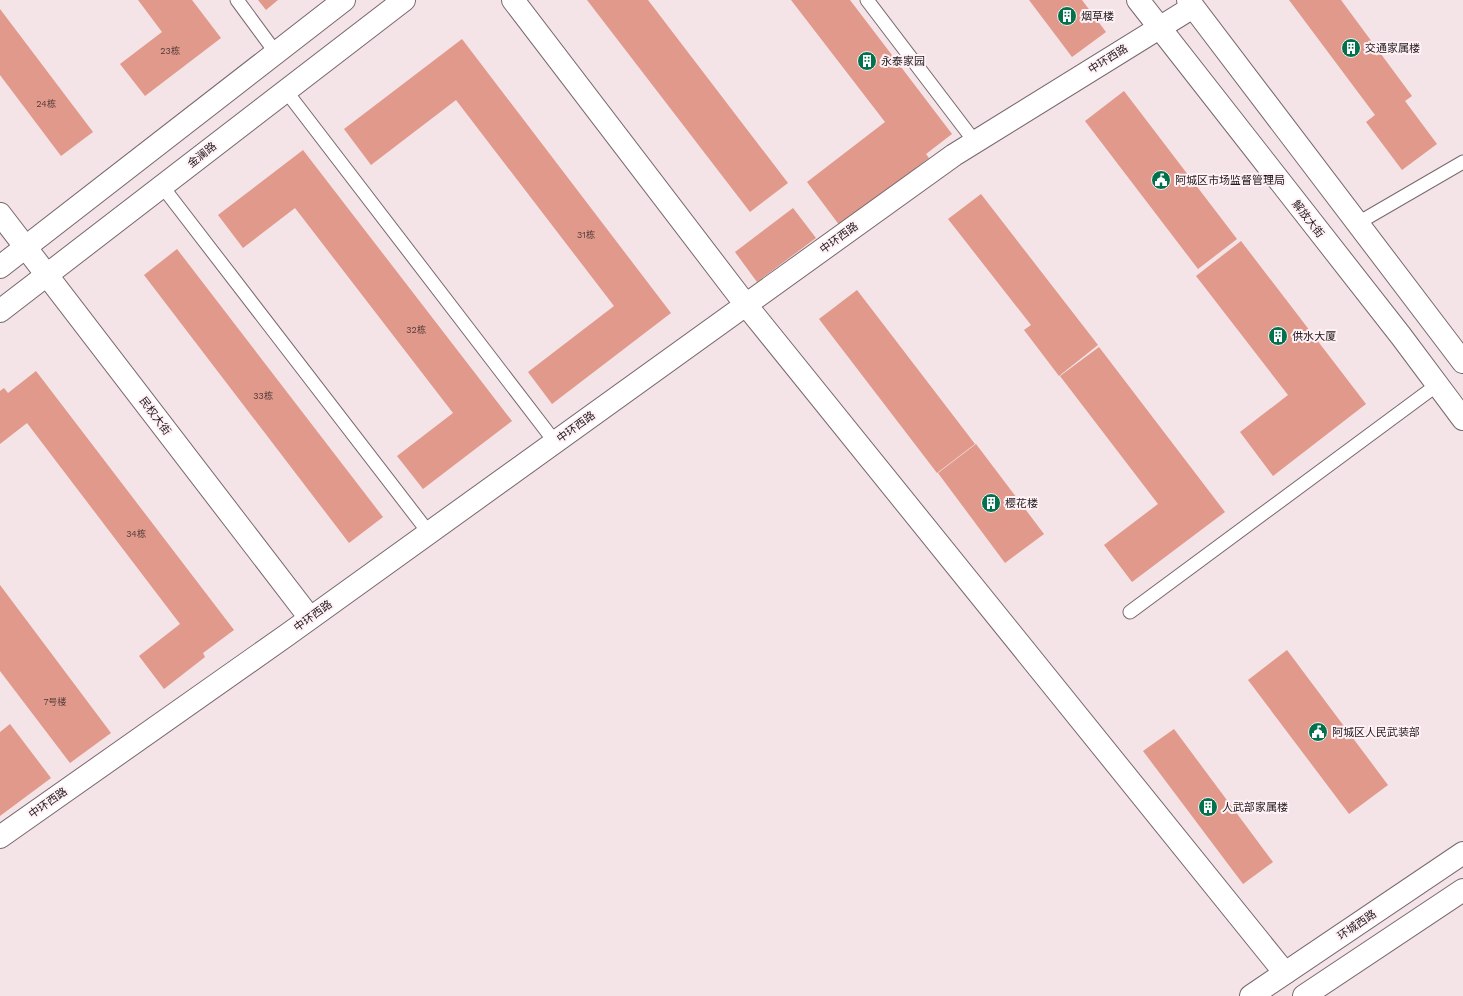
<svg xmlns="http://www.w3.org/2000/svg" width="1463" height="996" font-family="'Work Sans','Noto Sans SC',sans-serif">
<rect width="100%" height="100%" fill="#f4e3e7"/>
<g fill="#e1998b">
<polygon points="138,0 192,0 221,38 145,96 120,64 162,32"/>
<polygon points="258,0 278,0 266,10"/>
<polygon points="587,0 648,0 788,183 750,212"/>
<polygon points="791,0 850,0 952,134 926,154 929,158 840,226 807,182 885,122"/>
<polygon points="1029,0 1082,0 1106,32 1072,57"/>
<polygon points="1289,0 1341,0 1412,96 1405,101 1437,144 1402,170 1366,122 1375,115"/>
<polygon points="0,9 93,132 61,156 0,75"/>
<polygon points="462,39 671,313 552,404 528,372 614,306 456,100 371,165 344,129"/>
<polygon points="1124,91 1237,239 1198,269 1085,121"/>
<polygon points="303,150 512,421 423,489 397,456 453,413 295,208 243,248 218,215"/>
<polygon points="981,194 1098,345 1059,376 1024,330 1031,325 948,219"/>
<polygon points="793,208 816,238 757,282 735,252"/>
<polygon points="1241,241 1366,404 1273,476 1240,432 1288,395 1196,276"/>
<polygon points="177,249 383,517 349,543 144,275"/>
<polygon points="857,290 975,444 937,473 819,319"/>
<polygon points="1099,347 1225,512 1132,582 1104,545 1158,504 1060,376"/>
<polygon points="36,371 234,630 203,653 205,657 164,689 139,656 180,624 27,423 0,444 0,391 4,388 8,393"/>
<polygon points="976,444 1044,534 1005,563 938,473"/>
<polygon points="0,585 111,733 70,763 0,671"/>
<polygon points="1287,650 1388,785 1349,814 1248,680"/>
<polygon points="10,724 51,778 0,816 0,732"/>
<polygon points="1174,729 1273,862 1243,884 1143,751"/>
</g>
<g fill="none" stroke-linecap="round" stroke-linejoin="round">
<g stroke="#78696d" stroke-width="15">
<g id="service">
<polyline points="237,0 276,53"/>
<polyline points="867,0 975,142"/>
<polyline points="286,91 555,442"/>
<polyline points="162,186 429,533"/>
<polyline points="1358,223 1463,162"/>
<polyline points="1130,612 1437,385"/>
</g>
</g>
<g stroke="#78696d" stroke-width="24">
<g id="minor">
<polyline points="513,0 746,305 1285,973"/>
<polyline points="0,837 287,635 954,155 1193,7"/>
</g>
</g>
<g stroke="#78696d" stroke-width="24">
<g id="tertiary">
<polyline points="0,214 310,618"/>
<polyline points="0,267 344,0"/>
<polyline points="0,311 404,0"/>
<polyline points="1251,996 1463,853"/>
<polyline points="1304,996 1463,890"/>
</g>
</g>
<g stroke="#78696d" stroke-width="24">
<g id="primary">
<polyline points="1138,0 1401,336 1463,419"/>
<polyline points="1188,0 1463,362"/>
</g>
</g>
<use href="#service" stroke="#fff" stroke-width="13"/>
<use href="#minor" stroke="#fff" stroke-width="22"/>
<use href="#tertiary" stroke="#fff" stroke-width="22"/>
<use href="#primary" stroke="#fff" stroke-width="22"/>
</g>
<defs>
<g id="building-disc" transform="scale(1)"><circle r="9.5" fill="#01724c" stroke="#fff1f5"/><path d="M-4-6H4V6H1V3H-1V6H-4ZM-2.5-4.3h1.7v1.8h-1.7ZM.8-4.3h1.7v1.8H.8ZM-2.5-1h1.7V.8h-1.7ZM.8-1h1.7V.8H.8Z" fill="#fff"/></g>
<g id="civic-disc" transform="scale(1)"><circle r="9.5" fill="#01724c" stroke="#fff1f5"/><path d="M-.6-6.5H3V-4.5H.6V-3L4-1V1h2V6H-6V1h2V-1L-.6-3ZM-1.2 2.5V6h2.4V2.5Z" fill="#fff"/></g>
</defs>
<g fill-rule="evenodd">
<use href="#building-disc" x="1067" y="16"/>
<use href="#building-disc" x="1351" y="48"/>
<use href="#building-disc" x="867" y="61"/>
<use href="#civic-disc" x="1161" y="180"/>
<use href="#building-disc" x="1278" y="336"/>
<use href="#building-disc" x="991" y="503"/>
<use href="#civic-disc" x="1318" y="732"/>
<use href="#building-disc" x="1208" y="807"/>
</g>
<g text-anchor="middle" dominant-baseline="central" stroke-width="4" stroke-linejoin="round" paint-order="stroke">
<g font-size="9" fill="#513a38">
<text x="170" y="51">23栋</text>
<text x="46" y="104">24栋</text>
<text x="586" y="235">31栋</text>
<text x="416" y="330">32栋</text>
<text x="263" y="396">33栋</text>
<text x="136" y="534">34栋</text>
<text x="55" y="702">7号楼</text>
</g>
<g font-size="11" fill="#211b1c" stroke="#fff1f5" text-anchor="start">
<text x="1081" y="16">烟草楼</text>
<text x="1365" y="48">交通家属楼</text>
<text x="881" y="61">永泰家园</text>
<text x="1175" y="180">阿城区市场监督管理局</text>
<text x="1292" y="336">供水大厦</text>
<text x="1005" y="503">樱花楼</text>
<text x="1332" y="732">阿城区人民武装部</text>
<text x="1222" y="807">人武部家属楼</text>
</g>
<g font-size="11" fill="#211b1c" stroke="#fff1f5">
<text transform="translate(1108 59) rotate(-32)">中环西路</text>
<text transform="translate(202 155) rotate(-38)">金澜路</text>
<text transform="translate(1308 219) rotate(52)">解放大街</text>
<text transform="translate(839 238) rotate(-36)">中环西路</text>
<text transform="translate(155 416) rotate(53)">民权大街</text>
<text transform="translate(576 427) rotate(-36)">中环西路</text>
<text transform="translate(313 616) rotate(-36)">中环西路</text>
<text transform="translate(48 803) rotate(-35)">中环西路</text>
<text transform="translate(1357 925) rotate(-34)">环城西路</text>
</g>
</g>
</svg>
